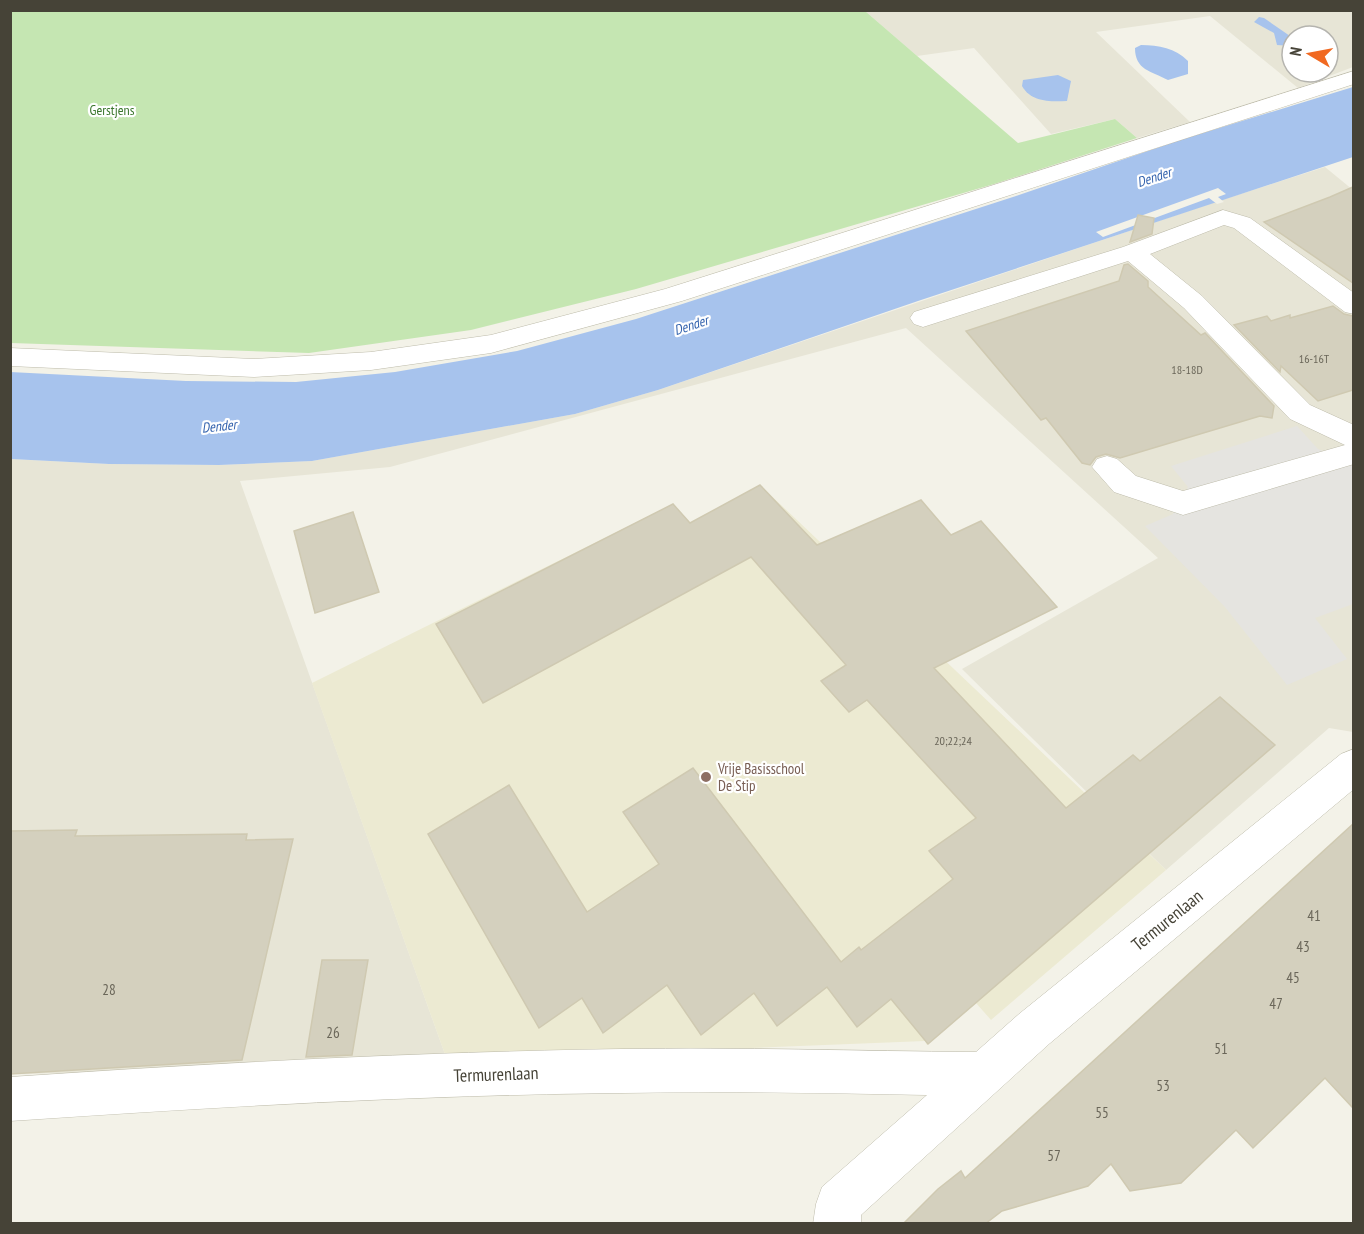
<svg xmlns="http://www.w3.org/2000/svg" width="1364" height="1234" font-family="'PT Sans Narrow',sans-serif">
<rect width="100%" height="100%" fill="#f3f2e8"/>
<g fill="#e7e5d6" fill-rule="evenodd">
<path d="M865,11H1353V67L1298,88L1210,16L1096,32L1190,122L1137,138L1115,119L1051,134L974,48L917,56ZM1292,36H1328V72H1292Z"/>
<polygon points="1325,167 1353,190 1353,732 1329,728 1166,870 962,669 1158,558 906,328 390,467 240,481 447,1060 240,1070 11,1074 10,459 109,464 219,465 312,461 575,414 658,390 1209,204"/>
</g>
<polygon fill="#ecead2" points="760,485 1166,870 991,1020 976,1003 927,1045 925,1041 447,1060 312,683 661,510 679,532"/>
<polygon fill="#c5e6b2" points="11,10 865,11 1018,143 1115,119 1137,138 994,184 636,289 471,330 309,353 11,343"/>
<polygon fill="#e5e4e0" points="1297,426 1318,449 1353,463 1353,604 1315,618 1347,659 1287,685 1225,607 1145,526 1173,514 1188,487 1171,466"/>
<g fill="#a7c3ed">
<polygon points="1259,17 1264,18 1290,36 1292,46 1277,45 1274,33 1254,22"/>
<path d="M1141,45C1159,45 1175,48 1188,61V74L1168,80C1151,71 1135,70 1135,48Z"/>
<path d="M1058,75L1071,81L1067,101C1050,102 1031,102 1022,86L1023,80Z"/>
<polygon points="1353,87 1353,157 918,301 658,390 575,414 312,461 219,465 109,464 11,459 10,372 186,381 296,382 395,372 517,351 636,319 1016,196 1180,140"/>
</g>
<polygon fill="#f3f2e8" points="1218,188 1226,194 1218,197 1224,202 1217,204 1209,198 1103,237 1096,232"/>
<g fill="#d4d0be" stroke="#cfc9b1" stroke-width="1.5">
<polygon points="1353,187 1353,283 1264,222 1330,197"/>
<polygon points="1138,215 1154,218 1152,234 1130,242"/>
<polygon points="1128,264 1148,281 1148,287 1201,335 1205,333 1274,406 1272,418 1260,416 1120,458 1106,454 1096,457 1090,465 1082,463 1046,418 1041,420 966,331 1119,281 1124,265"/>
<polygon points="1333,306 1344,314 1353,316 1353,390 1318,401 1281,366 1280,372 1234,325 1267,316 1271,321 1290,315 1290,318"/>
<polygon points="760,485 817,545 921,500 951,535 981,521 1057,607 934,668 1066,808 1133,755 1140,761 1220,697 1275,745 928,1044 891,999 857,1027 827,987 777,1026 754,993 701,1035 667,985 603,1033 582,998 539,1028 428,834 509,785 587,912 659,864 623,812 693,768 841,962 859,947 861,950 953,879 929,851 976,818 867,700 849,712 821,681 846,665 751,557 483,703 436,624 673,504 690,523"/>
<polygon points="353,512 379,592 315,613 294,531"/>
<polygon points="1353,824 1353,1108 1325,1078 1253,1148 1236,1130 1181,1183 1130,1191 1111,1164 1088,1186 1002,1211 985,1224 903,1224 938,1189 961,1171 965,1178"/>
<polygon points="77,830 75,836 247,834 246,840 293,839 242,1060 10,1074 10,831"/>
<polygon points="322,960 368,960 352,1055 306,1057"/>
</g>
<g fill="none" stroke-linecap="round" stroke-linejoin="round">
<g stroke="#bebcab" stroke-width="1">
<g id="minor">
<polygon points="1354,71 1354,84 682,301 491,353 371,370 254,377 10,366 10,348 254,359 371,352 491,335 665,289"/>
<polygon points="1223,210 1250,218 1354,293 1354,314 1345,312 1234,228 1224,225 1150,254 1202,296 1310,405 1354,425 1354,464 1183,515 1114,492 1092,467 1097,459 1107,456 1117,459 1136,476 1183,491 1345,445 1290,419 1184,308 1128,261 923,327 914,324 910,318 914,312 1123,247"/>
<path d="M1354,749V789L1049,1044L861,1215V1224H813L816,1204L822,1187L927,1095C826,1093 724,1091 623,1093C419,1095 214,1107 10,1121V1077C214,1063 418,1052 621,1049C740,1047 858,1051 976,1052L1019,1014L1341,754Z"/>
</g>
</g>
<use href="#minor" fill="#fff" fill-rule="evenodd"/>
</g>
<circle fill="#8d6e63" stroke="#fff" stroke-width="2" cx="706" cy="777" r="6"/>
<g text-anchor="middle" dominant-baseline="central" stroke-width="4.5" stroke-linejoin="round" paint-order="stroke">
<g font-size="12" fill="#6a6659">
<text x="1314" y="358">16-16T</text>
<text x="1187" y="369">18-18D</text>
<text x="953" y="740">20;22;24</text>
</g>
<g font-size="14" fill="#3a762c" stroke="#fff">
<text x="112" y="110">Gerstjens</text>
</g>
<g font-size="14" font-style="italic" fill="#3463ae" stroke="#fff">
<text transform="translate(1154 177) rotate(-18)">Dender</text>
<text transform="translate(691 325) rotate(-18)">Dender</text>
<text transform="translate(219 426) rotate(-6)">Dender</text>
</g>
<g font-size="15" fill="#785e54" stroke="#fff" text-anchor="start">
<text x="718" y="768">Vrije Basisschool<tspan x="718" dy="17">De Stip</tspan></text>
</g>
<g font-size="15" fill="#6a6659">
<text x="1314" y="915">41</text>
<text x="1303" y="946">43</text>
<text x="1293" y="977">45</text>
<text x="109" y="989">28</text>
<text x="1276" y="1003">47</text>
<text x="333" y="1032">26</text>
<text x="1221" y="1048">51</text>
<text x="1163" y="1085">53</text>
<text x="1102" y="1112">55</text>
<text x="1054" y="1155">57</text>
</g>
<g font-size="18" fill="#464337" stroke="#fff">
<text transform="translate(1167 920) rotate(-39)">Termurenlaan</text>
<text transform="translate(496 1074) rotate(-2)">Termurenlaan</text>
</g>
</g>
<rect width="1364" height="1234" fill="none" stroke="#464337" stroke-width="24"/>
<g transform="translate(1310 54) rotate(280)"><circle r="28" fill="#ffffff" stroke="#b5b4af" stroke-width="1.5"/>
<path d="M0-4.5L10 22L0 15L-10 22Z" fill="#f16921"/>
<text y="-9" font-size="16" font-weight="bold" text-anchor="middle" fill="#464337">N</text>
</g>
</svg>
